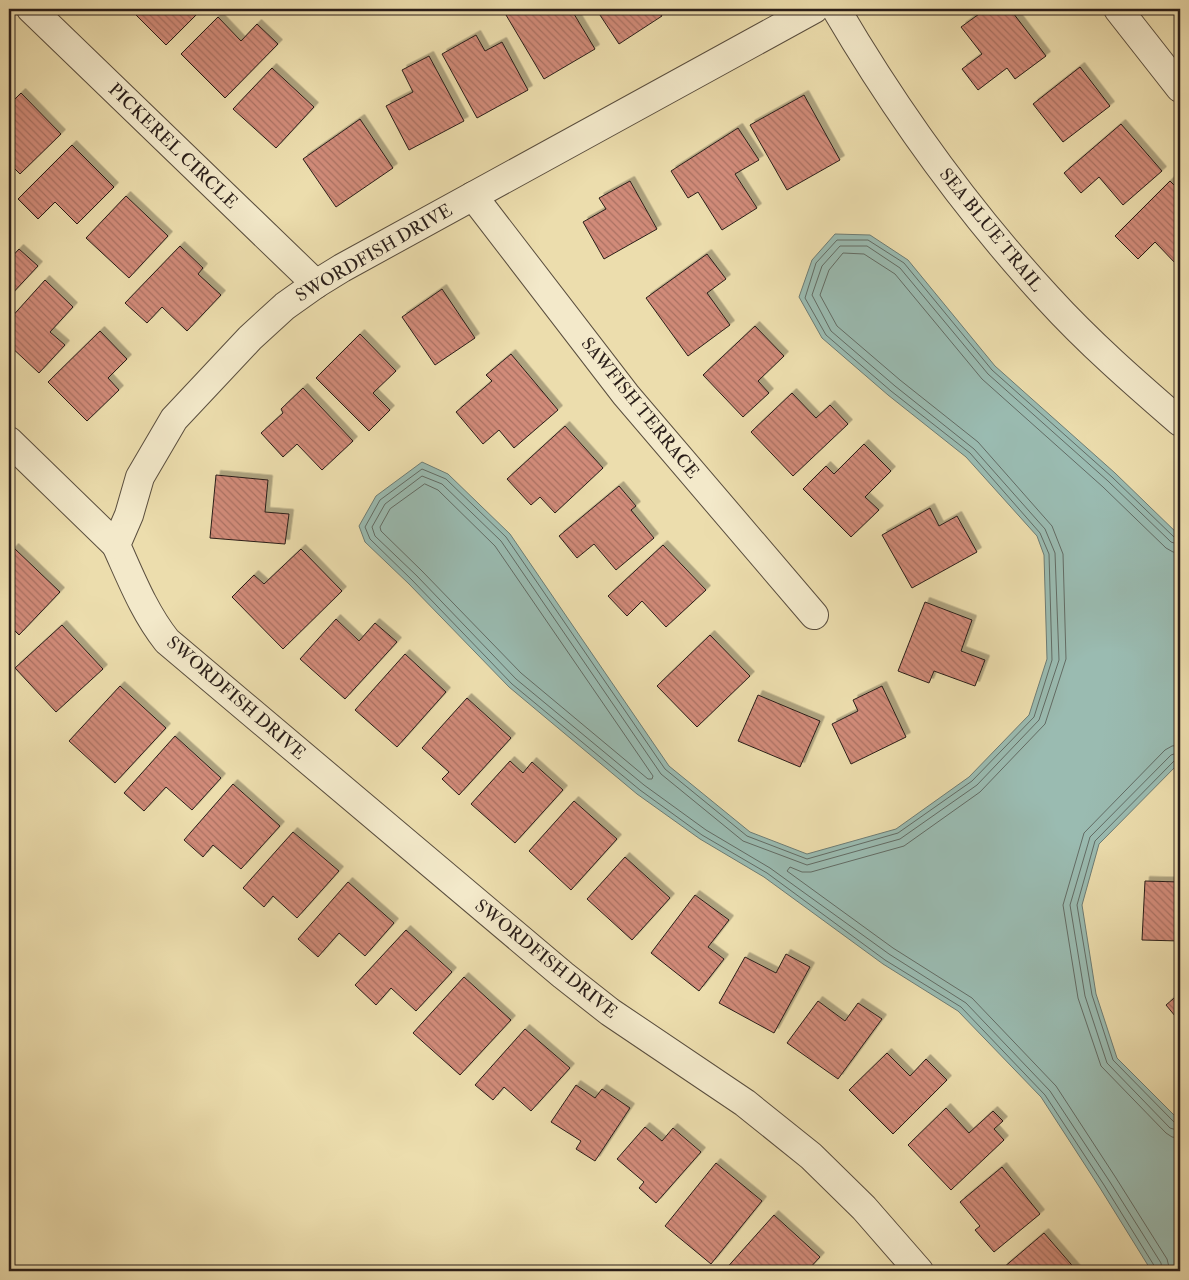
<svg xmlns="http://www.w3.org/2000/svg" width="1189" height="1280" font-family="'IM FELL Double Pica',serif">
<defs>
<pattern id="building-back-hatch" width="6" height="6" patternUnits="userSpaceOnUse" patternTransform="scale(1.25)"><rect width="6" height="6" fill="#d18b79"/><path d="M-1 5l2 2M0 0l6 6M5-1l2 2" fill="none" stroke="#aa7162"/></pattern>
<filter id="shadow"><feDropShadow dx="4.5" dy="-4.5" stdDeviation="0" flood-color="#0004"/></filter>
</defs>
<rect width="100%" height="100%" fill="#ecddad"/>
<filter id="stains"><feTurbulence type="fractalNoise" baseFrequency=".004" numOctaves="4"/><feColorMatrix values="0 0 0 0 .2 0 0 0 0 .09 0 0 0 0 .02 0 0 0 .5 -.17"/></filter>
<radialGradient id="worn" r=".72"><stop offset=".6" stop-color="#630" stop-opacity="0"/><stop offset="1" stop-color="#630" stop-opacity=".3"/></radialGradient>
<polygon fill="#9abbb1" stroke="#6d7c74" points="835,234 870,235 908,260 995,366 1115,473 1180,536 1180,762 1099,844 1082,905 1096,994 1117,1058 1180,1121 1180,1271 1153,1271 1149,1267 1100,1188 1041,1097 958,1011 883,964 764,877 700,839 637,794 509,687 409,584 365,542 359,526 376,496 422,462 448,474 510,534 669,766 750,832 807,854 896,829 969,777 1029,715 1047,659 1044,555 1037,536 966,457 888,395 822,338 799,297 812,260"/>
<g fill="none" stroke-linecap="round" stroke-linejoin="round">
<g stroke="#626c65" stroke-width="1">
<polygon points="425,484 438,490 495,546 653,776 652,779 648,779 521,673 422,571 381,531 380,527 390,509"/>
<polyline points="1180,745 1172,746 1165,750 1084,833 1063,905 1078,998 1101,1066 1166,1133 1172,1137 1180,1138"/>
<polyline points="1180,752 1171,755 1090,837 1070,905 1085,996 1107,1063 1170,1128 1180,1131"/>
<polyline points="1180,759 1175,760 1095,841 1077,905 1092,995 1113,1060 1175,1123 1180,1125"/>
<polyline points="1156,1271 1155,1267 1104,1185 1045,1095 961,1007 885,960 767,873 702,835 640,790 512,684 412,580 370,539 365,527 380,500 422,469 446,479 506,537 665,769 747,836 807,859 898,833 972,781 1034,717 1052,660 1049,554 1040,533 970,453 891,391 826,335 805,298 816,263 837,240 868,240 904,263 992,370 1112,477 1175,538 1180,539"/>
<polyline points="1162,1271 1161,1263 1110,1182 1050,1091 966,1003 889,954 770,868 706,830 644,785 516,679 417,576 375,536 372,527 385,504 422,476 442,484 501,541 661,774 743,841 807,865 900,839 977,785 1039,720 1059,660 1055,553 1045,529 974,449 895,386 831,331 812,295 822,266 840,246 867,246 900,268 988,374 1108,481 1171,542 1180,545"/>
<polyline points="1170,1271 1167,1259 1116,1178 1056,1086 972,998 893,948 787,871 790,867 802,872 811,872 904,846 980,792 1045,724 1066,659 1063,554 1052,526 978,442 900,380 837,326 820,295 829,270 843,253 864,254 895,274 982,379 1103,487 1166,548 1173,552 1180,553"/>
</g>
</g>
<g fill="url(#building-back-hatch)" stroke="#2a1e19" filter="url(#shadow)">
<polygon points="130,9 202,9 166,45"/>
<polygon points="517,9 571,9 595,49 544,79 506,15"/>
<polygon points="596,9 657,9 662,16 619,44"/>
<polygon points="986,9 1010,9 1046,56 1015,79 1007,68 978,90 962,69 982,54 961,27"/>
<polygon points="218,17 241,41 257,24 278,44 225,98 181,54"/>
<polygon points="476,35 485,51 502,42 528,90 477,118 442,54"/>
<polygon points="429,56 464,121 409,150 386,106 413,92 402,70"/>
<polygon points="1080,67 1110,106 1063,142 1033,104"/>
<polygon points="272,68 314,107 276,148 233,109"/>
<polygon points="21,93 61,134 20,174 9,163 9,105"/>
<polygon points="804,95 840,160 787,190 750,125"/>
<polygon points="360,119 393,168 336,207 303,159"/>
<polygon points="1121,124 1162,171 1123,205 1099,177 1081,193 1064,173"/>
<polygon points="738,128 759,160 735,174 757,208 722,230 698,192 688,198 671,171"/>
<polygon points="72,145 114,187 77,224 55,202 38,219 18,199"/>
<polygon points="630,181 657,229 604,259 583,222 606,209 599,198"/>
<polygon points="1170,181 1180,191 1180,264 1178,266 1155,242 1138,259 1115,236"/>
<polygon points="126,196 168,236 129,278 86,238"/>
<polygon points="180,246 203,268 198,274 221,295 187,331 162,307 147,323 125,303"/>
<polygon points="19,249 38,266 9,297 9,260"/>
<polygon points="707,254 726,279 707,293 730,325 688,356 646,298"/>
<polygon points="45,280 73,307 50,332 65,345 39,373 9,345 9,320"/>
<polygon points="442,289 475,338 435,365 402,317"/>
<polygon points="755,326 784,356 758,381 769,393 743,417 703,375"/>
<polygon points="100,331 127,359 108,378 119,390 87,421 48,382"/>
<polygon points="360,334 396,371 373,393 390,410 369,431 316,378"/>
<polygon points="511,354 558,410 514,448 499,430 483,444 456,412 492,381 486,375"/>
<polygon points="303,388 353,441 322,470 297,444 283,457 261,433 283,413 281,409"/>
<polygon points="792,393 816,418 830,405 848,424 793,476 751,432"/>
<polygon points="565,426 603,468 555,513 540,497 531,505 507,479"/>
<polygon points="864,444 891,471 865,497 879,510 851,537 803,489 826,466 834,474"/>
<polygon points="216,475 268,480 265,512 289,514 285,544 210,538"/>
<polygon points="619,486 636,506 631,510 654,538 616,570 594,544 577,558 559,536"/>
<polygon points="930,508 939,526 957,516 977,552 912,588 882,535"/>
<polygon points="663,545 706,590 666,627 642,601 627,616 608,596"/>
<polygon points="14,548 60,592 19,635 9,625 9,554"/>
<polygon points="301,549 342,591 283,649 232,597 254,575 264,584"/>
<polygon points="925,602 972,620 961,651 985,660 975,686 934,671 929,683 898,671"/>
<polygon points="336,619 359,641 375,623 397,642 345,699 300,659"/>
<polygon points="62,625 103,669 56,712 15,668"/>
<polygon points="710,635 750,676 697,727 657,686"/>
<polygon points="405,654 446,692 397,747 355,710"/>
<polygon points="120,686 166,728 115,783 69,741"/>
<polygon points="882,686 906,737 851,764 832,724 858,711 853,700"/>
<polygon points="758,695 820,721 800,767 738,741"/>
<polygon points="467,698 511,738 459,795 442,779 449,772 422,748"/>
<polygon points="175,736 221,778 192,810 166,787 144,811 124,793"/>
<polygon points="510,761 523,773 532,762 563,790 515,843 471,804"/>
<polygon points="233,784 280,826 241,869 213,845 203,857 184,840"/>
<polygon points="574,801 617,839 571,890 529,851"/>
<polygon points="293,832 339,871 297,918 273,896 264,907 243,888"/>
<polygon points="625,857 670,898 632,940 587,899"/>
<polygon points="1145,881 1180,882 1180,941 1142,940"/>
<polygon points="348,882 394,923 365,956 339,933 318,957 298,939"/>
<polygon points="695,895 729,920 708,947 724,959 699,991 651,953"/>
<polygon points="406,930 452,972 416,1011 391,988 376,1005 355,985"/>
<polygon points="786,954 810,967 774,1033 719,1003 745,957 776,973"/>
<polygon points="464,977 511,1020 460,1075 413,1033"/>
<polygon points="1180,993 1180,1022 1166,1005"/>
<polygon points="818,1001 845,1021 858,1003 882,1019 838,1079 787,1043"/>
<polygon points="525,1029 570,1068 531,1111 504,1087 493,1100 475,1085"/>
<polygon points="887,1053 910,1076 926,1059 947,1080 893,1134 849,1090"/>
<polygon points="576,1085 595,1098 602,1089 630,1108 595,1161 576,1149 581,1141 551,1122"/>
<polygon points="946,1108 969,1133 993,1111 1003,1121 994,1129 1004,1140 951,1190 908,1145"/>
<polygon points="645,1127 662,1141 673,1128 701,1152 656,1203 639,1188 644,1182 617,1159"/>
<polygon points="716,1163 762,1201 711,1264 665,1226"/>
<polygon points="1002,1167 1040,1214 994,1252 975,1230 980,1226 960,1202"/>
<polygon points="774,1215 820,1257 807,1271 724,1271"/>
<polygon points="1044,1233 1077,1271 1006,1271 1003,1268"/>
</g>
<g fill="none" stroke-linecap="round" stroke-linejoin="round">
<g stroke="#5a4e3e" stroke-width="30">
<g id="street">
<polyline points="31,9 316,284"/>
<path d="M814,9L342,268L316,284L285,306L250,338L174,419L140,477L129,515L116,545C131,578 144,612 167,641L563,975L610,1012L745,1103L811,1156L864,1208L919,1271"/>
<path d="M836,9C897,113 966,209 1048,298C1089,343 1135,383 1180,422"/>
<polyline points="1118,9 1180,88"/>
<polyline points="473,196 626,395 814,615"/>
<polyline points="9,441 116,545"/>
</g>
</g>
<use href="#street" stroke="#f3e9ca" stroke-width="28"/>
</g>
<g text-anchor="middle" dominant-baseline="central" stroke-width="5" stroke-linejoin="round" paint-order="stroke">
<g font-size="18" fill="#2a1e19" stroke="#f3e9ca">
<text transform="translate(173 146) rotate(44)">PICKEREL CIRCLE</text>
<text transform="translate(991 230) rotate(51)">SEA BLUE TRAIL</text>
<text transform="translate(374 253) rotate(-30)">SWORDFISH DRIVE</text>
<text transform="translate(640 408) rotate(51)">SAWFISH TERRACE</text>
<text transform="translate(236 698) rotate(41)">SWORDFISH DRIVE</text>
<text transform="translate(546 959) rotate(39)">SWORDFISH DRIVE</text>
</g>
</g>
<rect width="1189" height="1280" fill="none" stroke="#ecddad" stroke-width="30"/>
<rect x="10" y="10" width="1169" height="1260" fill="none" stroke="#2a1e19" stroke-width="2.5"/>
<rect x="15" y="15" width="1159" height="1250" fill="none" stroke="#2a1e19"/>
<rect width="100%" height="100%" filter="url(#stains)"/>
<rect width="100%" height="100%" fill="url(#worn)"/>
</svg>
